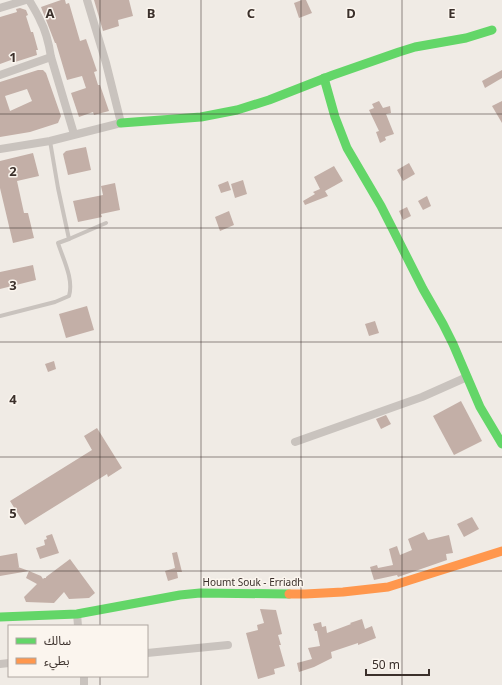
<svg xmlns="http://www.w3.org/2000/svg" width="502" height="685" font-family="'Noto Sans','Noto Sans Arabic',sans-serif">
<rect width="100%" height="100%" fill="#f0ebe5"/>
<g fill="#c3afa7" fill-rule="evenodd">
<polygon points="61,0 65,0 66,4 69,3 80,41 86,39 97,71 94,72 98,85 100,85 109,111 94,115 93,112 79,117 71,93 86,88 82,76 67,80 56,43 55,43 41,7"/>
<polygon points="94,0 129,0 133,16 118,20 119,26 103,31"/>
<polygon points="302,0 306,0 312,13 299,18 294,3"/>
<polygon points="20,8 26,10 28,15 26,16 31,32 33,32 38,50 36,50 37,55 12,63 11,60 0,64 0,17 17,12 16,9"/>
<path d="M38,70H43L46,73L61,116L58,123L30,132L0,137V82ZM27,89L32,101L10,111L5,96Z"/>
<polygon points="502,70 502,78 485,88 482,81"/>
<polygon points="379,101 383,108 390,106 391,113 386,114 394,134 385,137 386,140 380,143 376,132 379,131 369,110 374,108 372,104"/>
<polygon points="502,101 502,123 492,106"/>
<polygon points="86,147 91,170 68,175 63,154 66,151"/>
<polygon points="33,153 39,176 17,181 24,213 28,213 34,238 13,243 0,188 0,161"/>
<polygon points="409,163 415,174 403,181 397,170"/>
<polygon points="334,166 343,181 325,191 328,196 305,205 303,201 315,194 313,192 320,189 314,177"/>
<polygon points="243,180 247,194 235,198 231,184"/>
<polygon points="228,181 231,190 221,193 218,185"/>
<polygon points="115,183 120,210 101,214 102,217 78,222 73,201 103,195 101,186"/>
<polygon points="427,196 431,206 423,210 418,201"/>
<polygon points="407,207 411,216 403,220 399,211"/>
<polygon points="229,211 234,225 220,231 215,217"/>
<polygon points="33,265 36,280 0,289 0,272"/>
<polygon points="87,306 94,330 66,338 59,314"/>
<polygon points="375,321 379,333 369,336 365,324"/>
<polygon points="54,361 56,369 48,372 45,364"/>
<polygon points="461,401 482,441 454,455 433,416"/>
<polygon points="386,415 391,424 381,429 376,419"/>
<polygon points="97,428 122,468 108,477 107,474 25,525 10,501 92,450 84,436"/>
<polygon points="472,517 479,529 464,537 457,524"/>
<polygon points="424,532 428,540 449,535 453,553 446,554 447,560 398,577 397,575 374,580 370,567 377,565 378,568 393,565 389,549 397,546 400,555 412,550 408,539"/>
<polygon points="52,534 59,553 40,559 36,548 45,545 44,540 47,539 46,536"/>
<polygon points="177,552 182,572 177,572 178,578 168,581 165,571 175,568 172,553"/>
<polygon points="17,553 19,567 18,567 29,571 0,576 0,556"/>
<polygon points="70,559 95,593 89,598 69,599 64,592 54,603 26,602 24,597 37,584 26,578 29,571 41,576 43,579 44,578 46,578 46,577"/>
<polygon points="260,609 276,610 282,634 278,635 281,645 279,645 285,666 274,669 275,674 258,679 246,633 258,630 257,625 264,623"/>
<polygon points="362,619 365,629 372,626 376,638 358,645 358,643 331,652 332,658 314,667 299,672 297,663 312,659 308,648 320,646 317,631 315,631 313,624 321,622 322,627 326,626 327,633 351,624 350,623"/>
</g>
<g fill="none" stroke-linecap="round" stroke-linejoin="round">
<g stroke="#c9c3be" stroke-width="4">
<polyline points="69,239 106,223"/>
<path d="M0,316L55,302L69,296C74,279 63,259 58,243L69,239L58,188L50,141"/>
</g>
<g stroke="#c9c3be" stroke-width="8">
<path d="M29,0C33,7 37,13 40,20C46,31 49,44 51,57L74,134"/>
<polyline points="0,8 26,0"/>
<polyline points="0,75 51,57"/>
<polyline points="0,149 50,141 121,123 106,63 87,0"/>
<polyline points="295,442 422,397 467,377"/>
<polyline points="77,614 78,626"/>
<polyline points="147,653 228,645"/>
<polyline points="0,664 9,663"/>
<polyline points="84,676 84,685"/>
</g>
<g stroke="#63d668" stroke-width="9">
<polyline points="324,78 335,117 347,148 381,206 423,289 443,324 453,344 480,407 502,444"/>
<polyline points="121,123 201,117 237,110 269,100 333,75 399,52 415,47 466,38 492,30"/>
<polyline points="0,617 77,614 180,595 200,593 289,594"/>
</g>
<polyline stroke="#ff974d" stroke-width="9" points="289,594 305,594 343,592 388,587 502,551"/>
</g>
<path fill="none" stroke="#3b302b" stroke-width="1" stroke-opacity="0.55" d="M100,0V626M201,0V685M301,0V685M402,0V685M0,114H502M0,228H502M0,342H502M0,457H502M0,571H502M100,676V685"/>
<g text-anchor="middle" dominant-baseline="central" stroke-width="3" stroke-linejoin="round" paint-order="stroke">
<g font-size="10" fill="#3b302b" stroke="#fbf5ee">
<text x="253" y="582">Houmt Souk - Erriadh</text>
</g>
</g>
<g font-size="13" text-anchor="middle" font-weight="bold" fill="#3b302b" stroke="#fbf5ee" stroke-width="3" stroke-linejoin="round" paint-order="stroke">
<text x="50" y="18">A</text>
<text x="151" y="18">B</text>
<text x="251" y="18">C</text>
<text x="351" y="18">D</text>
<text x="452" y="18">E</text>
<text x="13" y="62">1</text>
<text x="13" y="176">2</text>
<text x="13" y="290">3</text>
<text x="13" y="404">4</text>
<text x="13" y="518">5</text>
</g>
<rect x="8" y="625" width="140" height="52" fill="#fbf5ee" stroke="#aea6a0"/>
<rect x="16" y="638" width="20" height="6" fill="#63d668" stroke="#aea6a0"/>
<text x="44" y="645" font-size="12" fill="#3b302b">سالك</text>
<rect x="16" y="658" width="20" height="6" fill="#ff974d" stroke="#aea6a0"/>
<text x="44" y="665" font-size="12" fill="#3b302b">بطيء</text>
<path d="M366 669v6h63v-6" fill="none" stroke="#3b302b" stroke-width="2"/>
<text x="372" y="669" font-size="12" fill="#3b302b" stroke="#fbf5ee" stroke-width="3" paint-order="stroke">50 m</text>
</svg>
